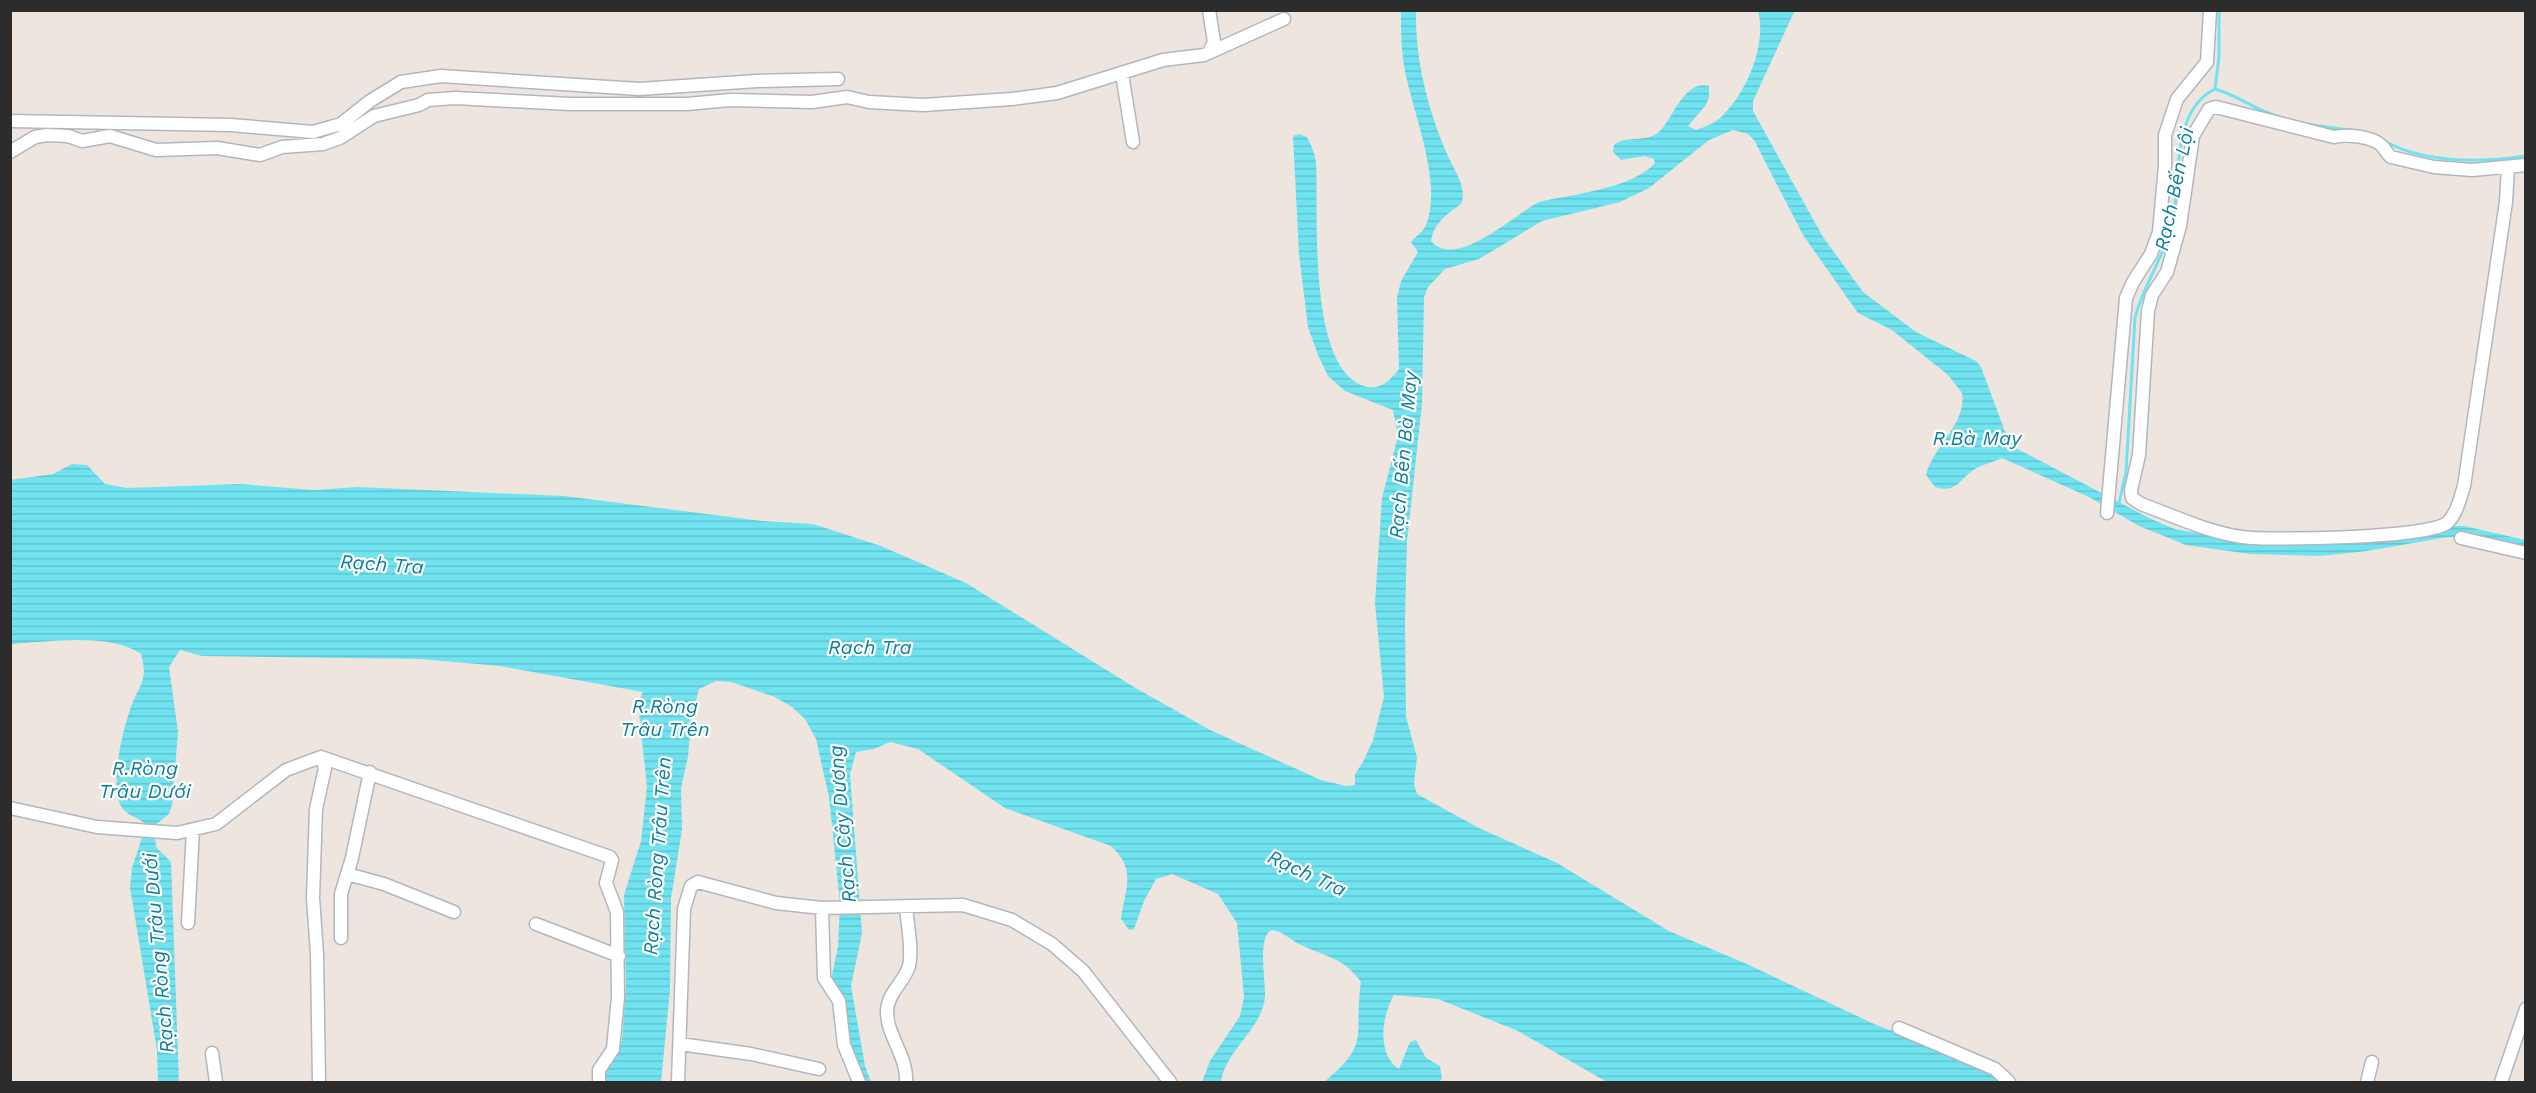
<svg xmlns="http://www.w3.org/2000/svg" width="2536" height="1093" font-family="'Work Sans',sans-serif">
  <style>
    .water { fill: url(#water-rules) }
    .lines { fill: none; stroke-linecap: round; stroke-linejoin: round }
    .stream { stroke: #70e3f0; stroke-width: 3 }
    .minor-casing { stroke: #b2b6c0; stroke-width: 15 }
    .minor { stroke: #fff; stroke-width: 12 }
    .labels { text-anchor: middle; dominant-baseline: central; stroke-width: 4.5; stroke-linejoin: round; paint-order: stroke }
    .water-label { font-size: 20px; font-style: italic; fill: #0c7f99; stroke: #fff }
  </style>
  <defs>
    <pattern id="water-rules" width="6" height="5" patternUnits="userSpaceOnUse" patternTransform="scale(1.5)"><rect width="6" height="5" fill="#70e3f0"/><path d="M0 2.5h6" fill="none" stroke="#61c3ce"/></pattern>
  </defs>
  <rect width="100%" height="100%" fill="#eee5de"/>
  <path class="water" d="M1795 10 1753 101V111L1823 237 1863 292 1916 332 1976 361 1981 367 2007 437 2014 447 2151 519 2175 529 2223 538 2448 526H2464L2525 540 2526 550 2467 537H2448L2367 551 2320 556 2250 554 2186 545 2139 526 2089 497 2002 458C1994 462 1983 464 1975 469 1959 479 1957 494 1935 487L1926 475C1933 446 1967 424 1962 393L1948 375 1892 330 1858 313 1803 235 1754 140 1748 134 1733 130 1709 140 1649 188 1620 202 1542 221 1479 259 1445 269 1428 287 1424 297 1422 404 1407 541 1405 620 1406 717 1417 757 1414 784 1417 794 1479 828 1557 863 1669 931 1749 965 1874 1024 1991 1069 2009 1082H1607L1518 1031 1438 999 1394 995C1382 1015 1376 1054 1399 1069L1410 1042 1416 1040 1426 1058 1440 1066 1442 1079 1439 1082H1324C1372 1043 1353 1036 1361 982 1343 957 1326 957 1301 945 1290 940 1283 931 1271 930 1257 938 1266 981 1265 997 1261 1031 1226 1049 1221 1082H1202L1210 1061 1240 1016 1244 997 1237 923 1218 894 1172 874 1156 879 1144 901 1134 929 1129 930 1121 919C1125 888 1137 870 1111 846L1005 808 918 749 890 742 874 749 856 752 850 774 862 933 851 986 865 1066 871 1082H862L848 1046V1024L831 980 838 947 840 903 829 797 816 739 805 719 792 707 775 697 731 682 716 681 699 689 691 720 688 757 681 788 682 830 671 898 670 990 661 1082H603L605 1071 622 1041 626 986 624 895 641 841 647 787 638 703 643 692 500 666 420 659 202 656 180 650 169 667 178 732 172 805 169 814 154 826 156 847 171 862 179 1082H158L157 1050 130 887 132 868 146 825C140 817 127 817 121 806 110 785 122 732 130 710 138 685 149 683 141 654 111 632 46 642 11 644L10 480 53 474 72 464 87 465 105 484 127 488 240 484 314 490 358 487 564 496 762 521 813 524 881 546 966 583 1134 687 1210 730 1321 780 1346 786 1355 785V774L1363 762 1373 740 1384 697 1375 603 1382 498 1398 436 1393 410 1345 391 1328 376 1318 355 1308 327 1299 254 1293 136 1299 134 1307 137C1311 145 1315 154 1316 163 1319 213 1307 361 1361 385 1378 392 1389 382 1399 369L1397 298 1401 281 1418 252 1411 242C1416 236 1423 232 1426 225 1443 183 1413 113 1405 71 1401 51 1401 30 1401 11H1416C1415 60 1428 111 1448 156 1454 170 1468 189 1461 204 1447 214 1434 223 1431 241 1456 271 1516 213 1539 202 1572 194 1632 189 1655 163L1654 159 1644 156 1621 160 1613 152 1614 145C1626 135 1646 143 1659 132 1673 119 1684 79 1709 86V97L1706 105 1688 126 1696 130C1704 127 1714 124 1721 117 1747 93 1767 44 1758 11Z"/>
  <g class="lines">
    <path class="stream" d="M2215 89 2219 57V10
      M2384 141C2427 164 2479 163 2526 156
      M2119 503 2126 472 2135 318C2143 285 2164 258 2172 224 2181 182 2170 111 2215 89 2234 94 2248 105 2266 112 2292 123 2323 127 2350 130"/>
    <defs>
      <path id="minor" d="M1209 10 1214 42 1210 50
        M1122 74 1133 142
        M10 121 231 125 313 132 341 124 370 101 401 82 441 76 639 89 757 81 838 79
        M10 152 35 137 47 135 68 136 82 141 110 136 156 150 217 148 260 155 282 147 323 144 340 138 374 116 419 105 428 100 455 98 570 104H687L730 100 812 102 847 97 869 102 923 105 1012 99 1057 93 1163 60 1204 55 1284 19
        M2508 167 2506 202 2464 486C2460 498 2457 514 2447 523 2428 538 2270 541 2242 537 2207 532 2174 516 2141 504L2132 498 2131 490 2139 455 2148 311 2152 295 2167 272 2180 226 2193 136 2209 109 2216 107 2334 137C2346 134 2372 136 2382 146 2385 149 2387 154 2391 157L2434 167 2472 170 2526 165
        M2107 513 2126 298 2133 282 2151 254 2159 232 2165 166V135L2177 99 2207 62 2210 10
        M2461 538 2526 553
        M10 808 97 827 177 833 216 824 286 770 321 757 610 857 612 860 606 883 617 912 618 997 613 1049 599 1070V1082
        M347 874 384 884 454 912
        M822 908 824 978 839 1001 844 1045 859 1082
        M188 923 193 830
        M536 924 619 956
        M341 938V894L352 858 370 772
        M1899 1028 1995 1069 2009 1082
        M680 1044 751 1054 819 1069
        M212 1053 216 1082
        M319 1082 317 954 313 898 316 809 325 768 321 757
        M678 1082 684 909 691 886 698 882 776 903 822 908 963 905 1012 920 1052 944 1083 971 1170 1082
        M906 1082C908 1057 887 1036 887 1012 887 993 904 983 909 966 913 949 907 924 906 906
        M2367 1082 2372 1062
        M2501 1082 2526 1009"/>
    </defs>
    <use href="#minor" class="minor-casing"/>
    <use href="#minor" class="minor"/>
  </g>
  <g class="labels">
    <g class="water-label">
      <text transform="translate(2174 189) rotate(-78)">Rạch Bến Lội</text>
      <text x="1977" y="438">R.Bà May</text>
      <text transform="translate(1403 455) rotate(-85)">Rạch Bến Bà May</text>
      <text transform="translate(382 564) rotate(4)">Rạch Tra</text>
      <text x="870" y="647">Rạch Tra</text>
      <text x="665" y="706">R.Ròng<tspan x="665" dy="23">Trâu Trên</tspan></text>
      <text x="145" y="768">R.Ròng<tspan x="145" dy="23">Trâu Dưới</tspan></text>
      <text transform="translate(842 824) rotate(-95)">Rạch Cây Dương</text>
      <text transform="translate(657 856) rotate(-86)">Rạch Ròng Trâu Trên</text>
      <text transform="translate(1307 873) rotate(25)">Rạch Tra</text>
      <text transform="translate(158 953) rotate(-95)">Rạch Ròng Trâu Dưới</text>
    </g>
  </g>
  <rect width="2536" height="1093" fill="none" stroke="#2c2c2c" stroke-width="24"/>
</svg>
